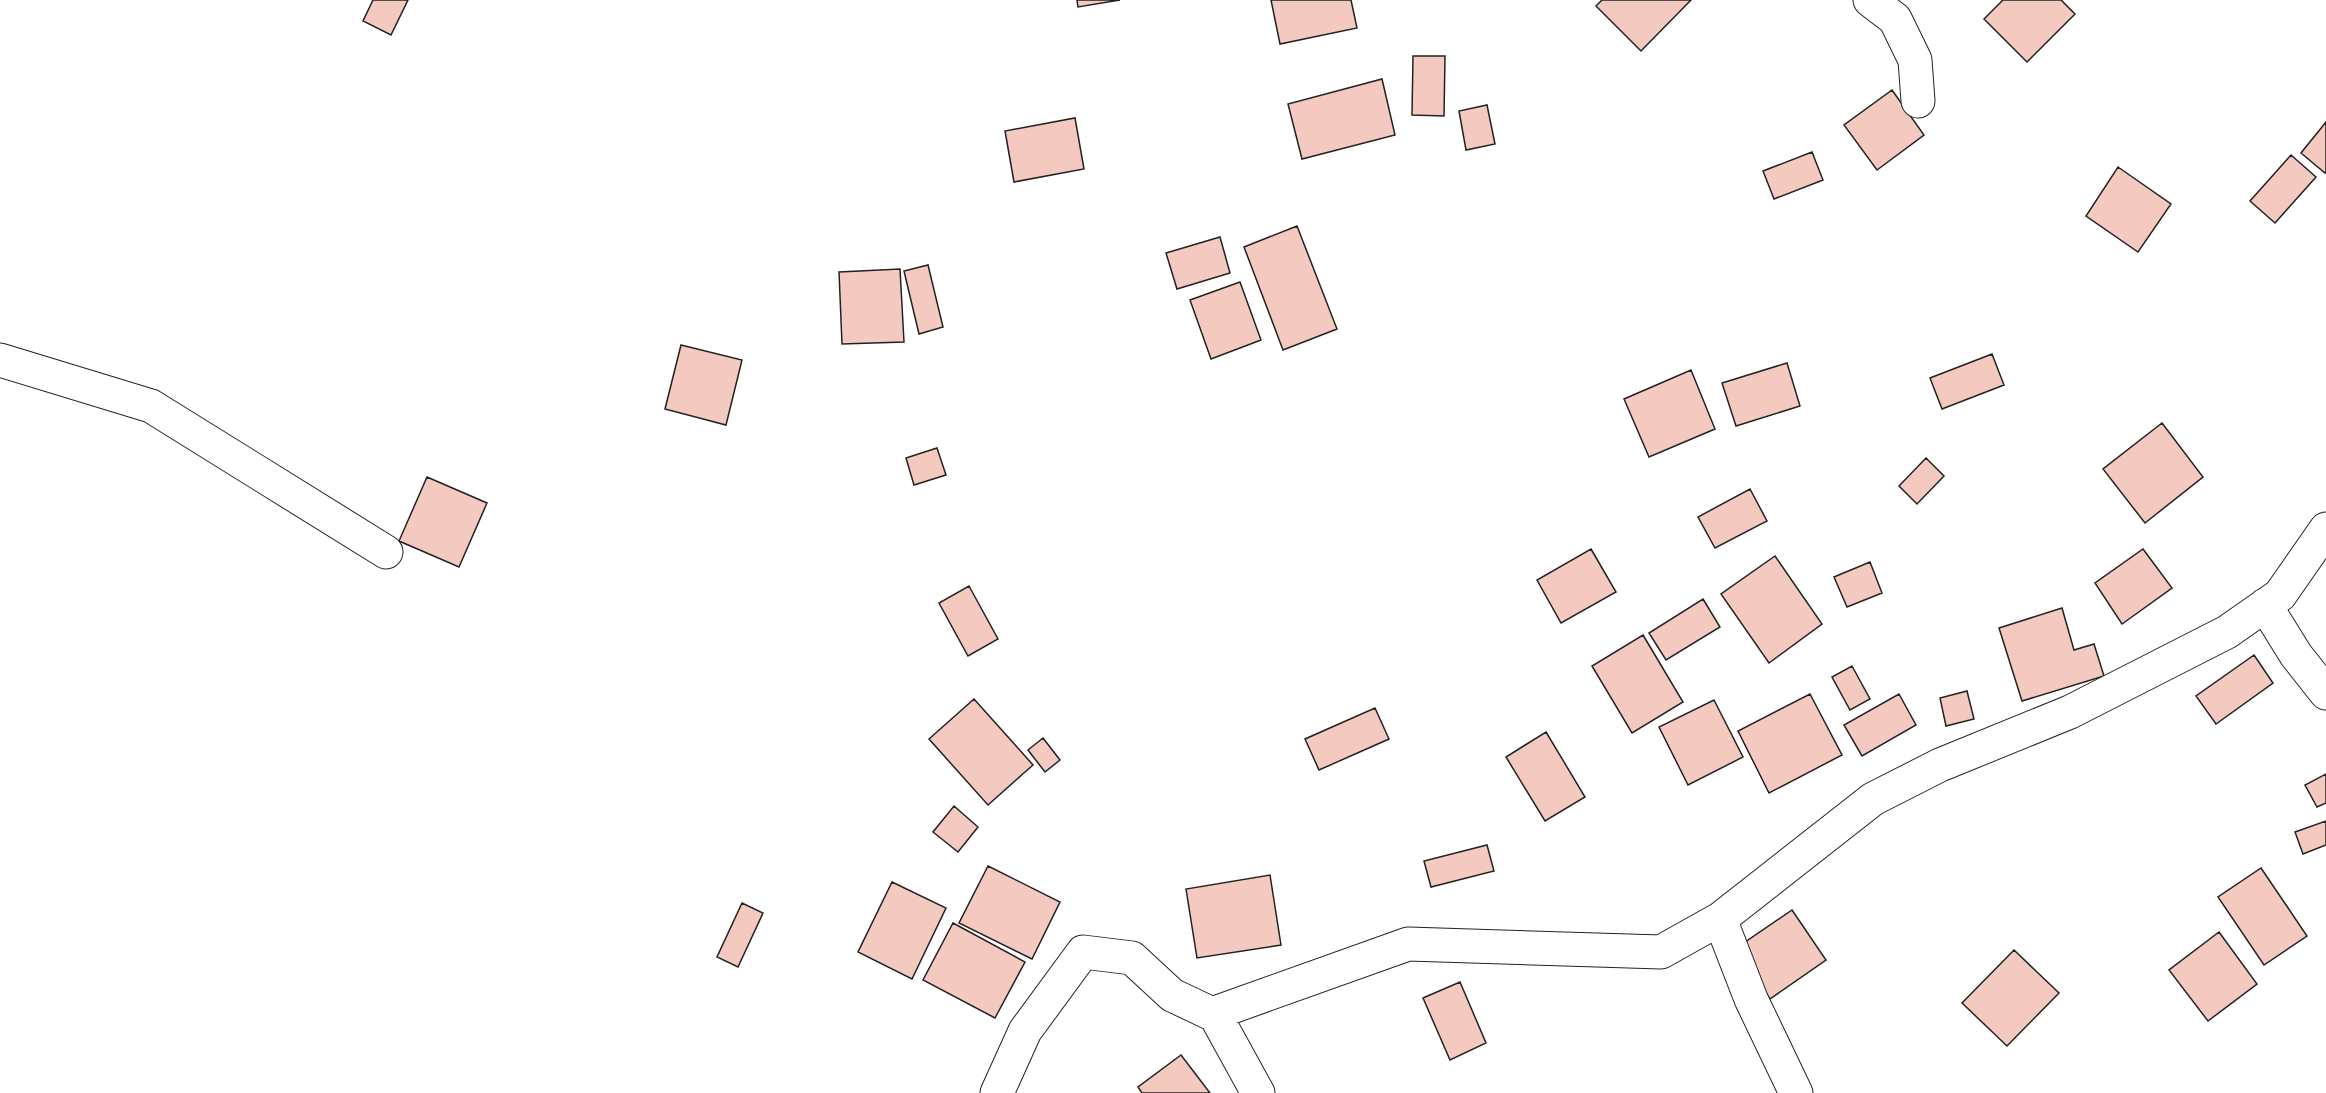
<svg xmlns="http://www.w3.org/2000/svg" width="2326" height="1093" font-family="Cabin,sans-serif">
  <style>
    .building { fill: #f3c9c0; stroke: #222; stroke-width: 1.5 }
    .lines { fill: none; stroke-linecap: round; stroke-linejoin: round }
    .street-casing { stroke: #222; stroke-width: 35 }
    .street { stroke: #fff; stroke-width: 33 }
  </style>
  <rect width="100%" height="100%" fill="#fff"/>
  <path class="building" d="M373 0H408L391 35 363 21Z
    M1077 0H1120L1078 7Z
    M1271 0H1351L1357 28 1280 44Z
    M1602 0H1691L1641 51 1596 6Z
    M2003 0H2061L2075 14 2027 62 1984 19Z
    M1413 56H1445L1444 116 1412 115Z
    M1382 79 1395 135 1302 159 1288 104Z
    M1892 90 1924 135 1877 170 1844 125Z
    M1487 105 1495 144 1466 150 1459 111Z
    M1075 118 1084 169 1014 182 1005 131Z
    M2326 122V171L2325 173 2301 153Z
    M1812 152 1823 180 1774 199 1763 171Z
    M2291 155 2316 177 2275 223 2250 201Z
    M2118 167 2171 204 2138 252 2086 216Z
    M1297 226 1337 329 1283 350 1244 247Z
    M1220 237 1230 273 1177 289 1166 253Z
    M928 265 943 327 919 334 904 271Z
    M900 269 904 342 842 344 839 272Z
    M1240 282 1261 340 1211 359 1190 300Z
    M681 345 742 360 726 425 665 409Z
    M1992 354 2004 385 1942 409 1930 378Z
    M1787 363 1800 406 1736 426 1722 383Z
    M1691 370 1715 429 1649 457 1624 399Z
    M2162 423 2203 477 2145 523 2103 469Z
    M937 448 946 475 914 485 906 458Z
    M1926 458 1944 476 1917 504 1899 486Z
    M427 477 487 503 459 567 399 541Z
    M1750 489 1767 521 1715 548 1698 517Z
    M1591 549 1616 592 1561 623 1537 580Z
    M2143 549 2172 588 2122 624 2095 583Z
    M1775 556 1822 624 1769 663 1721 594Z
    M1870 562 1882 593 1847 607 1834 577Z
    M969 586 998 639 968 656 939 603Z
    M1703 599 1720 627 1666 660 1649 633Z
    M2062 608 2074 650 2094 644 2104 676 2022 701 1999 628Z
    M1643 635 1683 702 1632 733 1592 666Z
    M2254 655 2273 683 2216 724 2196 696Z
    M1852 666 1870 699 1850 710 1832 677Z
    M1967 691 1974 719 1946 726 1940 698Z
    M1810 694 1842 755 1769 793 1738 731Z
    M1899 694 1916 725 1862 756 1844 725Z
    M974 699 1033 765 988 805 929 739Z
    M1714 700 1743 757 1688 785 1659 727Z
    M1375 708 1389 739 1319 770 1305 739Z
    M1546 732 1585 797 1545 821 1506 757Z
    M1043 738 1060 760 1045 772 1028 750Z
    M2326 774V803L2317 807 2305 785Z
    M954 806 978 827 958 852 933 832Z
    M2326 821V845L2303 854 2295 832Z
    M1487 845 1494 871 1431 887 1424 861Z
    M988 866 1060 902 1032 959 959 923Z
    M2261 868 2307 936 2264 965 2218 897Z
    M1270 875 1281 945 1197 958 1186 889Z
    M892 882 946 908 912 979 858 952Z
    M742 903 763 913 738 967 717 957Z
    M1792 910 1826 960 1770 999 1735 949Z
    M953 923 1025 962 995 1018 923 980Z
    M2219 932 2257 984 2208 1021 2169 970Z
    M2014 950 2059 993 2007 1046 1962 1003Z
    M1460 982 1486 1043 1450 1060 1423 998Z
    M1181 1055 1210 1093H1142L1138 1087Z"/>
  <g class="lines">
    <defs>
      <path id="street" d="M1870 0 1895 19 1915 60 1918 101
        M0 360 151 406 386 552
        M2265 605 2296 655 2326 693
        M1720 919 1751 999 1796 1093
        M1214 1013 1258 1093
        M997 1093 1025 1031 1083 952 1132 958 1172 995 1212 1014 1408 944 1661 952 1720 919 1873 799 1940 765 2070 712 2227 632 2280 595 2326 529"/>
    </defs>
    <use href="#street" class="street-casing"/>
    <use href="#street" class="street"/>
  </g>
</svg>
